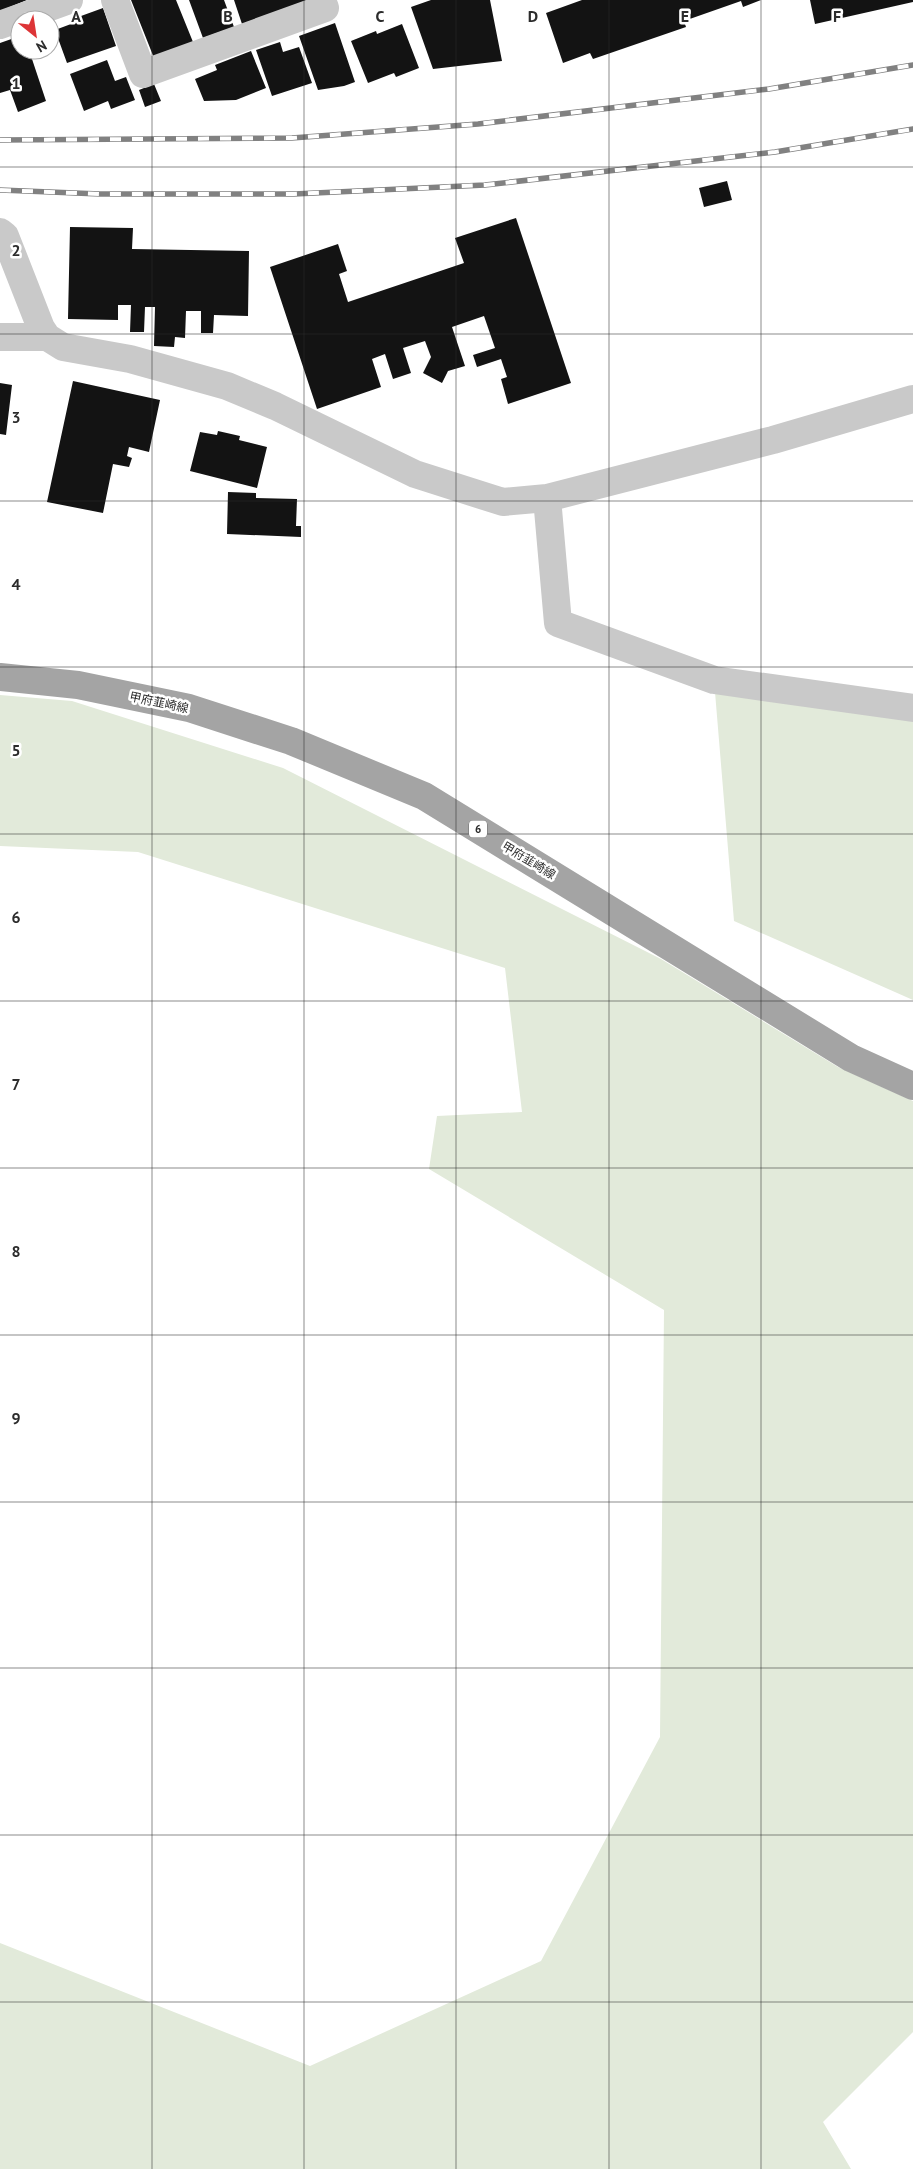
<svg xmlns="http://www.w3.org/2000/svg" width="913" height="2169" font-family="'PT Sans','Noto Sans JP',sans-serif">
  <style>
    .green { fill: #e2eada }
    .building { fill: #131313 }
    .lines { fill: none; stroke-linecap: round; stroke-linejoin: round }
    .minor { stroke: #c9c9c9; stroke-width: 28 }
    .major { stroke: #a4a4a4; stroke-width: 28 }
    .rail-casing { stroke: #818181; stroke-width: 5.5 }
    .rail { stroke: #fff; stroke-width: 4; stroke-dasharray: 11; stroke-linecap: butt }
    .grid { fill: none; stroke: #2c2c2c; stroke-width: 1; stroke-opacity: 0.55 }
    .labels { text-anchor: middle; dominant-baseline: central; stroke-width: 5; stroke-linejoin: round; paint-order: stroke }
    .shield { fill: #fff; stroke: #6b6b6b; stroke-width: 1 }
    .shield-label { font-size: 11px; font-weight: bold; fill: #2c2c2c }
    .street-label { font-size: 12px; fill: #2c2c2c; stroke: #fff }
    .grid-label { font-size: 16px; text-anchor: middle; font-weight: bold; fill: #2c2c2c; stroke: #fff; stroke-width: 5; stroke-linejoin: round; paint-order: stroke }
  </style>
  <rect width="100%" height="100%" fill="#fff"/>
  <path class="green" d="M714 680 910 708 913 722V1000L734 921Z
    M0 695 72 701 283 768 661 959 838 1067 913 1101V2032L823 2122 851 2169H0V1943L310 2066 541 1961 660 1737 664 1310 429 1169 437 1116 522 1112 505 968 138 852 0 846Z"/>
  <path class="building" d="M0 0H27L0 11Z
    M131 0H176L193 42 154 58Z
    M189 0H224L234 27 203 38Z
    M234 0H308L242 24Z
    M431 0H490L502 61 433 69 411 7Z
    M582 0H761L743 7 741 1 684 21 686 27 593 59 590 53 563 63 546 13Z
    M810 0H913V2L815 24Z
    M103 8 116 46 67 63 55 30 71 24 70 20Z
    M335 23 355 82 344 86 318 90 299 36Z
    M402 24 419 68 396 77 394 73 368 83 351 41 376 31 377 34Z
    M20 36V50H29L46 101 18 112 10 90 0 93V43Z
    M280 42 283 52 299 47 312 83 272 96 256 50Z
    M251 51 266 88 236 100 204 101 195 79 217 70 215 65Z
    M107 60 115 81 126 77 135 100 111 109 108 101 84 111 70 74Z
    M154 84 161 101 145 107 139 90Z
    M727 181 732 200 704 207 699 188Z
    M516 218 571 383 508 404 501 379 507 377 501 359 477 367 473 355 495 348 484 316 452 327 465 366 448 371 442 383 423 373 431 357 425 341 403 348 411 373 393 379 385 354 372 359 381 387 317 409 270 267 338 244 347 271 339 274 348 302 464 263 455 238Z
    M70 227 133 228 132 249 249 251 248 316 214 315 213 333H201V311H186L185 338 175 337 174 347 154 346 155 307H145L144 332H130L131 305H118V320L68 319Z
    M73 381 160 400 149 452 129 447 127 456 132 458 129 467 113 464 103 513 47 502Z
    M0 383 12 385 6 435 0 434Z
    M218 431 240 436 239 440 267 447 257 488 190 471 200 432 217 435Z
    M228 492 256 493V498L297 499 296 526H301V537L227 534Z"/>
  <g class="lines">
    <path class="minor" d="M115 0 143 74 325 8 322 0
      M0 25 69 0
      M0 232 5 236 41 328 47 337 63 347 130 359 227 386 275 406 415 474 503 502 547 498 773 440 913 399
      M0 337H47
      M547 498 558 623 714 680 913 708"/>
    <path class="major" d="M0 677 78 685 189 708 291 741 424 796 851 1058 913 1086"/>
    <defs>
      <path id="rail" d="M0 140 292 138 478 124 769 89 913 65
        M0 190 100 194H294L485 185 775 152 913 129"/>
    </defs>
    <use href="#rail" class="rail-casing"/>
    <use href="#rail" class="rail"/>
  </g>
  <path class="grid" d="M152 0V2169M304 0V2169M456 0V2169M609 0V2169M761 0V2169M0 167H913M0 334H913M0 501H913M0 667H913M0 834H913M0 1001H913M0 1168H913M0 1335H913M0 1502H913M0 1668H913M0 1835H913M0 2002H913"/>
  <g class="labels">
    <rect class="shield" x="469" y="820.5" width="18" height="17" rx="4"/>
    <g class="shield-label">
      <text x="478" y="829">6</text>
    </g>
    <g class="street-label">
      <text transform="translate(159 702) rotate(12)">甲府韮崎線</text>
      <text transform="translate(529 860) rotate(31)">甲府韮崎線</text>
    </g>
  </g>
  <g class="grid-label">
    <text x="76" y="22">A</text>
    <text x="228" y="22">B</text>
    <text x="380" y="22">C</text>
    <text x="533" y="22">D</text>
    <text x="685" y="22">E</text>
    <text x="837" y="22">F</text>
    <text x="16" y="89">1</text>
    <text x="16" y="256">2</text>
    <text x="16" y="423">3</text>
    <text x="16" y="590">4</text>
    <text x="16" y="756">5</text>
    <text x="16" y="923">6</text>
    <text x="16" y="1090">7</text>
    <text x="16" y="1257">8</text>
    <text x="16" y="1424">9</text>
  </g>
  <g transform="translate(35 35) rotate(150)"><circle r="24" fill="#ffffff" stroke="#ababab"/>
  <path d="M0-4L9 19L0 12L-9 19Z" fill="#dd3537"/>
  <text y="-8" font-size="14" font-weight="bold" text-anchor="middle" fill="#2c2c2c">N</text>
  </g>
</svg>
